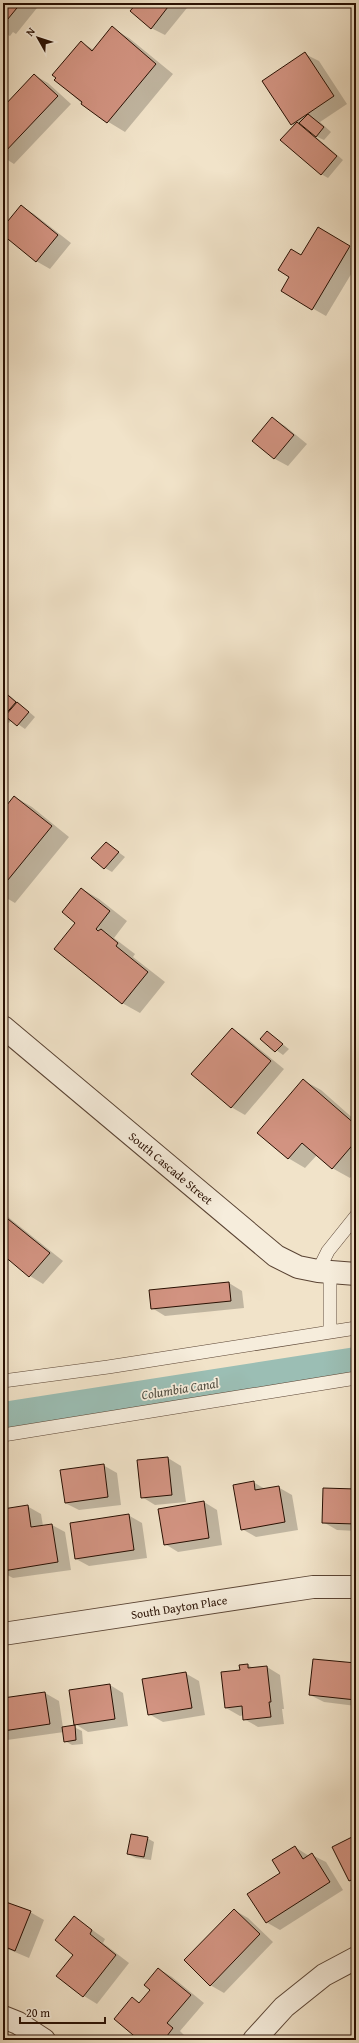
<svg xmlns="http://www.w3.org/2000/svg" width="359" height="2043" font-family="'Gentium Book Plus',serif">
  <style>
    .shadow { fill: #0003 }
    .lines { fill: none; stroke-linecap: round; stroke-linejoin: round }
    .canal { stroke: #9bbeb4; stroke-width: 30 }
    .building { fill: #d29381; stroke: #280f02 }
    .lane-casing { stroke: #5a4434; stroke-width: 14 }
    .street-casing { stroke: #5a4434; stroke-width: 24 }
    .lane { stroke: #f6eddc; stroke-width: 13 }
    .street { stroke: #f6eddc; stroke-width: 22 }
    .labels { text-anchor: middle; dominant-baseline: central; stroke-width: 3.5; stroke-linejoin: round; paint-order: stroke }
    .street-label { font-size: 12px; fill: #280f02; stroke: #f6eddc }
    .water-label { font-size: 13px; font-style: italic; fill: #504c40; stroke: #f6eddc }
  </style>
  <rect width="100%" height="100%" fill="#f1e3c9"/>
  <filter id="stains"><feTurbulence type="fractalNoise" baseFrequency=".005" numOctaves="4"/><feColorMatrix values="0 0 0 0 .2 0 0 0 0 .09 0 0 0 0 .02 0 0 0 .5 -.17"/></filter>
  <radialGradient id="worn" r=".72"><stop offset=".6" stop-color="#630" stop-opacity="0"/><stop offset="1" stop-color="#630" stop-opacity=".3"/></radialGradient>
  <path class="shadow" d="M3 3H41L16 34 13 32 10 36 3 33Z
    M138 3H191L165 35 151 28Z
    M112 28 129 38 173 74 125 132 92 112 55 80 81 42 94 50Z
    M305 54 319 61 347 104 320 122 331 132 324 140 315 136 343 160 328 178 321 174 295 126 292 124Z
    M34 75 48 83 71 104 14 164 3 157V108Z
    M21 206 34 214 71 243 50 269 36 261 3 234V228Z
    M318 228 356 251V266L326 316 282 291Z
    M272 418 285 426 307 444 288 466 275 459 253 440Z
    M3 690 35 717 25 729 12 720 9 723 3 719Z
    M15 797 32 807 69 837 15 903 3 896V811Z
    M106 843 125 857 112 872 105 868Z
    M82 889 99 899 127 921 114 938 135 954 133 957 165 982 140 1013 122 1003 76 923Z
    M232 1029 245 1037 284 1069 245 1115 231 1107Z
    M267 1032 289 1049 283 1055 261 1039Z
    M303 1080 321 1090 356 1121V1171L350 1178 332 1168 317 1155 305 1168 288 1158Z
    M3 1213 63 1261 43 1284 30 1276 3 1254Z
    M229 1283 242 1291 244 1308 165 1316 152 1308Z
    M168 1458 181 1466 186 1502 155 1505 142 1497Z
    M103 1465 117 1473 121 1505 79 1510 65 1503Z
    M253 1482 265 1489 278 1487 292 1495 298 1530 256 1537 242 1529Z
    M356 1490V1531L337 1530 323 1522Z
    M204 1502 217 1510 222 1545 178 1552 165 1544Z
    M27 1506 41 1514 43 1526 52 1525 65 1532 71 1570 13 1578 3 1573V1510Z
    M128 1515 142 1523 147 1558 89 1566 76 1559Z
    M356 1664V1706L324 1702 310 1695Z
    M248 1665 253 1668 267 1667 280 1675 284 1709H282L284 1724 258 1727 244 1719V1715L240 1716 226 1708 241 1671Z
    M185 1673 199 1681 205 1715 163 1722 149 1714Z
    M110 1685 123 1693 128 1726 88 1732 75 1724Z
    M45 1693 59 1701 63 1728 74 1727 82 1731 83 1744 72 1745 65 1741 64 1732 7 1740 3 1738V1699Z
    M3 1781 7 1806 3 1807Z
    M356 1837V1884L350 1880Z
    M147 1838 154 1842 151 1860 136 1858 128 1854Z
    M295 1847 309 1856 312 1855 326 1862 343 1890 280 1930 266 1922 281 1874Z
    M3 1902 30 1912 44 1920 29 1958 3 1947Z
    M234 1910 248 1918 273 1942 224 1993 210 1985Z
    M74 1917 105 1939 103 1943 129 1963 97 2004 84 1996Z
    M159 1969 172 1977 204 2003 180 2031 186 2037 184 2040H141L132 1998 140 2003 151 1990Z"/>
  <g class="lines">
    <path class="canal" d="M3 1417 356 1362"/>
  </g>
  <path class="building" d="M3 3H21L3 25Z
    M137 3H171L151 29 130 11Z
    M112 26 156 64 107 123 81 104 82 102 54 80 56 78 52 75 81 41 92 51Z
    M305 52 334 96 291 125 262 81Z
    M34 74 58 96 3 154V107Z
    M308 114 324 127 316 137 299 123Z
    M297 122 337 156 321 175 280 140Z
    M21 205 58 235 36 262 3 235V227Z
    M318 227 350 246 312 310 281 291 289 277 278 270 291 249 301 255Z
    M272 417 294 435 274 459 252 441Z
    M3 691 16 702 3 717Z
    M17 702 29 712 17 726 5 716Z
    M14 796 52 826 3 886V810Z
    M106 842 119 852 104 869 91 858Z
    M81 888 110 911 96 929 98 931 101 929 118 943 116 946 148 972 122 1004 54 949 75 923 62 912Z
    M232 1028 271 1061 231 1108 191 1074Z
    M267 1031 283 1044 275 1052 260 1039Z
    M303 1079 356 1125V1141L332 1169 302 1143 288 1159 257 1133Z
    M3 1215 50 1253 29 1277 3 1255Z
    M229 1282 231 1301 151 1309 149 1290Z
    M168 1457 172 1495 141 1498 137 1460Z
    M104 1464 108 1497 65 1503 60 1470Z
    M254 1481 255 1490 279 1486 285 1522 241 1530 233 1485Z
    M323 1488 356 1489V1524L322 1523Z
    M204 1501 209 1538 164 1545 158 1509Z
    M28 1505 31 1527 52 1524 58 1562 3 1571V1509Z
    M129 1514 134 1550 75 1559 70 1523Z
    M313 1659 356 1663V1700L309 1695Z
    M248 1664V1668L267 1666 271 1702H269L271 1717 243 1720 242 1706 225 1708 221 1672 240 1670 239 1665Z
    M186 1672 192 1708 148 1715 142 1679Z
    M110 1684 115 1719 74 1725 69 1690Z
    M45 1692 50 1724 3 1731V1698Z
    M75 1725 76 1740 64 1742 62 1727Z
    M131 1834 148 1837 144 1857 127 1854Z
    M356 1835V1878L349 1881 332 1847Z
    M295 1846 303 1859 312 1853 330 1882 266 1923 247 1894 280 1873 272 1860Z
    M3 1901 31 1911 15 1951 3 1946Z
    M234 1909 260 1934 210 1986 184 1960Z
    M74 1916 92 1930 90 1934 116 1955 83 1997 56 1976 73 1955 55 1940Z
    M158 1968 191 1995 167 2023 173 2028 164 2040H139L114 2019 132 1997 139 2003 150 1990 144 1985Z"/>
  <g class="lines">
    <defs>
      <path id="lane" d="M318 1271 328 1251 356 1216
        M330 1332V1272
        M3 1381 108 1367 356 1328
        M3 1435 356 1378"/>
      <path id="street" d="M3 1027 276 1256 298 1267 318 1271 356 1274
        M3 1634 313 1587H356
        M3 2017 18 2023 44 2040
        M254 2040 284 2007 324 1975 356 1958"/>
    </defs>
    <use href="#lane" class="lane-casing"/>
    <use href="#street" class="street-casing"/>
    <use href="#lane" class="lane"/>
    <use href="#street" class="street"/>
  </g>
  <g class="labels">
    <g class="street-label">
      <text transform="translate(171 1168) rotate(40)">South Cascade Street</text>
      <text transform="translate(179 1607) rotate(-9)">South Dayton Place</text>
    </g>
    <g class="water-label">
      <text transform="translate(180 1389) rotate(-9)">Columbia Canal</text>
    </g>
  </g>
  <rect width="359" height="2043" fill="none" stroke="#f1e3c9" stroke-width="16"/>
  <rect x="4" y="4" width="351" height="2035" fill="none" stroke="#280f02" stroke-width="2"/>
  <rect x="8" y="8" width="343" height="2027" fill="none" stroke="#280f02"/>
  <g transform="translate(38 38) rotate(309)" stroke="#f6eddc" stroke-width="3" paint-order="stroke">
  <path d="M0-3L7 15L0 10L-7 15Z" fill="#280f02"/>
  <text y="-6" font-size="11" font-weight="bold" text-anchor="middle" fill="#280f02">N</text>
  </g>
  <path d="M20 2017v6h85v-6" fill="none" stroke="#280f02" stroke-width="2"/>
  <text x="26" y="2017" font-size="12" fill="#280f02" stroke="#f6eddc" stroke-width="3" paint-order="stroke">20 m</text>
  <rect width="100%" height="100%" filter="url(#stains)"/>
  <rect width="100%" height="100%" fill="url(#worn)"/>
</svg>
